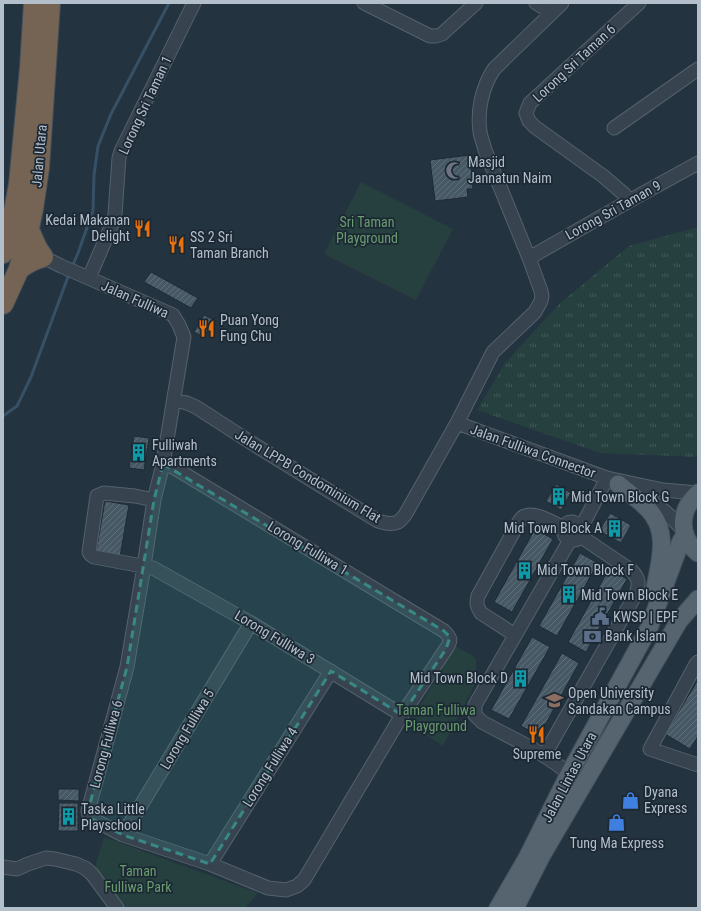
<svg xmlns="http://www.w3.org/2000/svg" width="701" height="911" font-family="'Roboto Condensed',sans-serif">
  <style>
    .grass { fill: url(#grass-tufts) }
    .park { fill: #25403f }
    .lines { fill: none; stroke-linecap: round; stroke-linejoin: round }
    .stream { stroke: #365166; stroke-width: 3 }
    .building { fill: url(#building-hatch); stroke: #1e2b36 }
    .minor-casing { stroke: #55626d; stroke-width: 15 }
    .major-casing { stroke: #43505b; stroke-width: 19 }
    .highway-casing { stroke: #424f5a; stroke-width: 22 }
    .minor { stroke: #37444f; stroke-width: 13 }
    .major { stroke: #55646f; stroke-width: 17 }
    .highway { stroke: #756454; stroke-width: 20 }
    .marked { fill: #388885; fill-opacity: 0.2; stroke: #388885; stroke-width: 3; stroke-dasharray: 8 5; stroke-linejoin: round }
    .labels { text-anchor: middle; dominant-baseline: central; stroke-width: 3.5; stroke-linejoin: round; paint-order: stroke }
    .street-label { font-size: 14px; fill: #b3bfca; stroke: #1c2934 }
    .poi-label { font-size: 14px; fill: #b3bfca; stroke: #1c2934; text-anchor: start }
    .park-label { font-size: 14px; fill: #699c6e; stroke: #1c2934 }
  </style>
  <defs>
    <pattern id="grass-tufts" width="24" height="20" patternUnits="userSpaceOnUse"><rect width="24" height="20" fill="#25403f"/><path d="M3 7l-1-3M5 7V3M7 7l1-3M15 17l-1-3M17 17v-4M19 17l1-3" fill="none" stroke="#425a59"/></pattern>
    <pattern id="building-hatch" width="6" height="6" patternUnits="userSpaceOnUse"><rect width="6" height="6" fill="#475965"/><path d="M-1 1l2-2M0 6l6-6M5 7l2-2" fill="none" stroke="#5f6f7a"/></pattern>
  </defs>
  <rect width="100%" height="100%" fill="#23333f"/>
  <path class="grass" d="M698 227V454L696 457 600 453 477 410 505 363 560 303 629 246Z"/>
  <path class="park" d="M361 182 453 229 416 300 324 254Z
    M456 646 476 658V682L443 746 409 724Z
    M104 837 258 893 245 908H125L94 870Z"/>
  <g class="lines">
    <path class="stream" d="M72 267 78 253 93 211 94 175 98 146 111 114 169 3
      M3 416 17 406 31 377 69 274"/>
  </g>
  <path class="building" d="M470 155 473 189H467L468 197 435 201 430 160Z
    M151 272 198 298 191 308 144 282Z
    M204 315 214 320 204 337 194 332Z
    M134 436 149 438 144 470 129 468Z
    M556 484 571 493 561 510 546 501Z
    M105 501 129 505 120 557 96 552Z
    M610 513 631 525 621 543 599 531Z
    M535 529 553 539 512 612 494 602Z
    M580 553 598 563 557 636 539 626Z
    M609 569 627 579 586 652 568 642Z
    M532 637 550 647 509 719 491 710Z
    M562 653 579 663 539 736 521 726Z
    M698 680V736L690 749 665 734Z
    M58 789H79V801L58 800Z
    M59 803H78V831H58Z"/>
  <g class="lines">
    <defs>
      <path id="minor" d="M364 3 430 36H436L442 34 476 3
        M536 3 552 13
        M614 128 698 69
        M629 201 624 194 603 176 535 127 529 121 526 113 530 103 639 3
        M37 255 43 257 61 266 173 315 179 325 184 337 163 464 154 500 144 566 127 667 88 811 90 818 123 835 210 864 268 888 286 890 297 886 304 880 402 715 446 649C452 640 451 638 444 631L173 467 163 464
        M529 258 629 201 698 163
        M89 278 113 222 115 214 119 158 121 151 194 3
        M174 400 187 403 196 407 247 440 376 520C383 523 391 525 398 522 400 521 403 517 405 515L457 423 493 352 535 312 541 301 542 296 541 291 529 258 485 150C484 145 481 138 480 132 477 111 482 87 494 69L562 3
        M457 423 607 478 663 490 697 493
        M638 494C642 497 648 499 652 502 664 509 674 520 684 531
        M154 500 135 496 104 493 97 496 89 552 91 555 94 557 153 568 251 623 402 715
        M581 528C577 522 569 519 565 526 557 541 585 547 581 528L607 478
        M515 635 481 613C477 607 476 603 478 596L520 520C522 518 523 516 525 516 534 511 555 524 564 528
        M698 662 696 664 650 749 698 765
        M544 756 637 592C639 582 639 579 632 571L580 536
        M569 774C544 752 511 738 482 722L475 715V705L570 540
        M123 835 251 623
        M210 864 331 671
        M3 867 17 869 28 864 46 858 55 859 76 864 85 868 92 874 117 908"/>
      <path id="major" d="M618 484C628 492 638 499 647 508 670 530 660 561 655 588
        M698 493C679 510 678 536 698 553
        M498 908 527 858 569 774 649 628 681 541 685 535
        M515 908 542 855 679 621 698 599"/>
      <path id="highway" d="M3 253 12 222 19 184 30 68 34 3
        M19 269C27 263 34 259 43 257L37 248 29 230
        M3 304 19 269 24 251 33 209 39 168 50 3"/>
    </defs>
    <use href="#minor" class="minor-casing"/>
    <use href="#major" class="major-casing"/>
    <use href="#highway" class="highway-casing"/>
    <use href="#minor" class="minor"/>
    <use href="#major" class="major"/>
    <use href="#highway" class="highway"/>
  </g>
  <path class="marked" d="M163 464 444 631 450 637 446 649 402 715 331 671 210 864 123 835 90 818 88 811 127 667 154 500Z"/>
  <defs>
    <symbol id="mosque-bare" viewBox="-9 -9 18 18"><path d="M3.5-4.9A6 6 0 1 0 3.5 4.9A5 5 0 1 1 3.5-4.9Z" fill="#6b7280" stroke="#1c2934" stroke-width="2.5" paint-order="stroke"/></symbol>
    <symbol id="restaurant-bare" viewBox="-9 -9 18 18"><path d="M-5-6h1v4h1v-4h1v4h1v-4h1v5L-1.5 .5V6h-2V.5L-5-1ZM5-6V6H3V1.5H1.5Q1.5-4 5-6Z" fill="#e8710a" stroke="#1c2934" stroke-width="2.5" paint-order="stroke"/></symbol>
    <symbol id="building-bare" viewBox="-9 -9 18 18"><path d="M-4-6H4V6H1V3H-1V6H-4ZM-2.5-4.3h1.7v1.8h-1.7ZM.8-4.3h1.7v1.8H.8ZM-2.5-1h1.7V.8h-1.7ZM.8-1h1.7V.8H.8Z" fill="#0f9aa8" stroke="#1c2934" stroke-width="2.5" paint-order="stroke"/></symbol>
    <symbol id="civic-bare" viewBox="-9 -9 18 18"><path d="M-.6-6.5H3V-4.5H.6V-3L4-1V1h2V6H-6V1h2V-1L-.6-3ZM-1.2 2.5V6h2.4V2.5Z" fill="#5c6f8a" stroke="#1c2934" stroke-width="2.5" paint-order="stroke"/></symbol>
    <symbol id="bank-bare" viewBox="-9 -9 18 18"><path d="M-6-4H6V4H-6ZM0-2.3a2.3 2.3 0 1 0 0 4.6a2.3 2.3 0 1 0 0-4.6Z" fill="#5c6f8a" stroke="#1c2934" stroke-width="2.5" paint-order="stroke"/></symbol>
    <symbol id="university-bare" viewBox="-9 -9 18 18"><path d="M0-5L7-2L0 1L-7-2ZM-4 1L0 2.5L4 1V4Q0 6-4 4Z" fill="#8d6e63" stroke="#1c2934" stroke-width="2.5" paint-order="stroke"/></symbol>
    <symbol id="shop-bare" viewBox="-9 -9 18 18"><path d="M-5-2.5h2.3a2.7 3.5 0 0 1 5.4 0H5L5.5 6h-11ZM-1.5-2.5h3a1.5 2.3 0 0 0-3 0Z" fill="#3f7fe0" stroke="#1c2934" stroke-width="2.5" paint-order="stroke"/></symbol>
  </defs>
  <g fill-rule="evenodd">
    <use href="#mosque-bare" x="442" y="158" width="25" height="25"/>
    <use href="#restaurant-bare" x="130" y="216" width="25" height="25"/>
    <use href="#restaurant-bare" x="164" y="232" width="25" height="25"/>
    <use href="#restaurant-bare" x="194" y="316" width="25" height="25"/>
    <use href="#building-bare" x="126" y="440" width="25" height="25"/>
    <use href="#building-bare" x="546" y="484" width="25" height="25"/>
    <use href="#building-bare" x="602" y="516" width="25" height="25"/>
    <use href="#building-bare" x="512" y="558" width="25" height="25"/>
    <use href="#building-bare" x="556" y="582" width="25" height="25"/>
    <use href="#civic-bare" x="588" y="604" width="25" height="25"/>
    <use href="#bank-bare" x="580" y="624" width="25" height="25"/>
    <use href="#building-bare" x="508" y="666" width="25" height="25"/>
    <use href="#university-bare" x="542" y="688" width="25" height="25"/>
    <use href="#restaurant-bare" x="524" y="722" width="25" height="25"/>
    <use href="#shop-bare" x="618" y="788" width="25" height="25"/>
    <use href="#building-bare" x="56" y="804" width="25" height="25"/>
    <use href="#shop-bare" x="604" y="810" width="25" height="25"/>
  </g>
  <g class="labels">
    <g class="street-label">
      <text transform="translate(574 63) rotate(-43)">Lorong Sri Taman 6</text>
      <text transform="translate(145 105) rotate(-65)">Lorong Sri Taman 1</text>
      <text transform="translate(39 156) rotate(-85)">Jalan Utara</text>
      <text transform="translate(613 210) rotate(-29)">Lorong Sri Taman 9</text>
      <text transform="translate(135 299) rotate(24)">Jalan Fulliwa</text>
      <text transform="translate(533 451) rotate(20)">Jalan Fulliwa Connector</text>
      <text transform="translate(308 476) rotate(31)">Jalan LPPB Condominium Flat</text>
      <text transform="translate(308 548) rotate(31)">Lorong Fulliwa 1</text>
      <text transform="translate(275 637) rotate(31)">Lorong Fulliwa 3</text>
      <text transform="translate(187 729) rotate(-59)">Lorong Fulliwa 5</text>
      <text transform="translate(106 744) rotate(-75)">Lorong Fulliwa 6</text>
      <text transform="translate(270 767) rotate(-58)">Lorong Fulliwa 4</text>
      <text transform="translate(569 777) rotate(-62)">Jalan Lintas Utara</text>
    </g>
    <g class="poi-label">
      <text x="468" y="162">Masjid<tspan x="468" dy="16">Jannatun Naim</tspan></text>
      <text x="130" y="220" text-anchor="end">Kedai Makanan<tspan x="130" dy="16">Delight</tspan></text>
      <text x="190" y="237">SS 2 Sri<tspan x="190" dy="16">Taman Branch</tspan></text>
      <text x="220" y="320">Puan Yong<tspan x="220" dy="16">Fung Chu</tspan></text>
      <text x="152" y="445">Fulliwah<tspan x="152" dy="16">Apartments</tspan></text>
      <text x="571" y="497">Mid Town Block G</text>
      <text x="602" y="528" text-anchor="end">Mid Town Block A</text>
      <text x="537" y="570">Mid Town Block F</text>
      <text x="581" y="595">Mid Town Block E</text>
      <text x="613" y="617">KWSP | EPF</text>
      <text x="605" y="636">Bank Islam</text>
      <text x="508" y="678" text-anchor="end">Mid Town Block D</text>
      <text x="568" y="693">Open University<tspan x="568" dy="16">Sandakan Campus</tspan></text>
      <text x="537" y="754" text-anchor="middle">Supreme</text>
      <text x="644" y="792">Dyana<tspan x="644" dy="16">Express</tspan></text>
      <text x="81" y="809">Taska Little<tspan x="81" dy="16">Playschool</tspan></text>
      <text x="617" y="843" text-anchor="middle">Tung Ma Express</text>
    </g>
    <g class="park-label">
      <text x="367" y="222">Sri Taman<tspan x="367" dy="16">Playground</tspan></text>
      <text x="436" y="710">Taman Fulliwa<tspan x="436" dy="16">Playground</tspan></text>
      <text x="138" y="871">Taman<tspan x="138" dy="16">Fulliwa Park</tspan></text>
    </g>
  </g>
  <rect width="701" height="911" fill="none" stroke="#b3bfca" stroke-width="8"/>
</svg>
